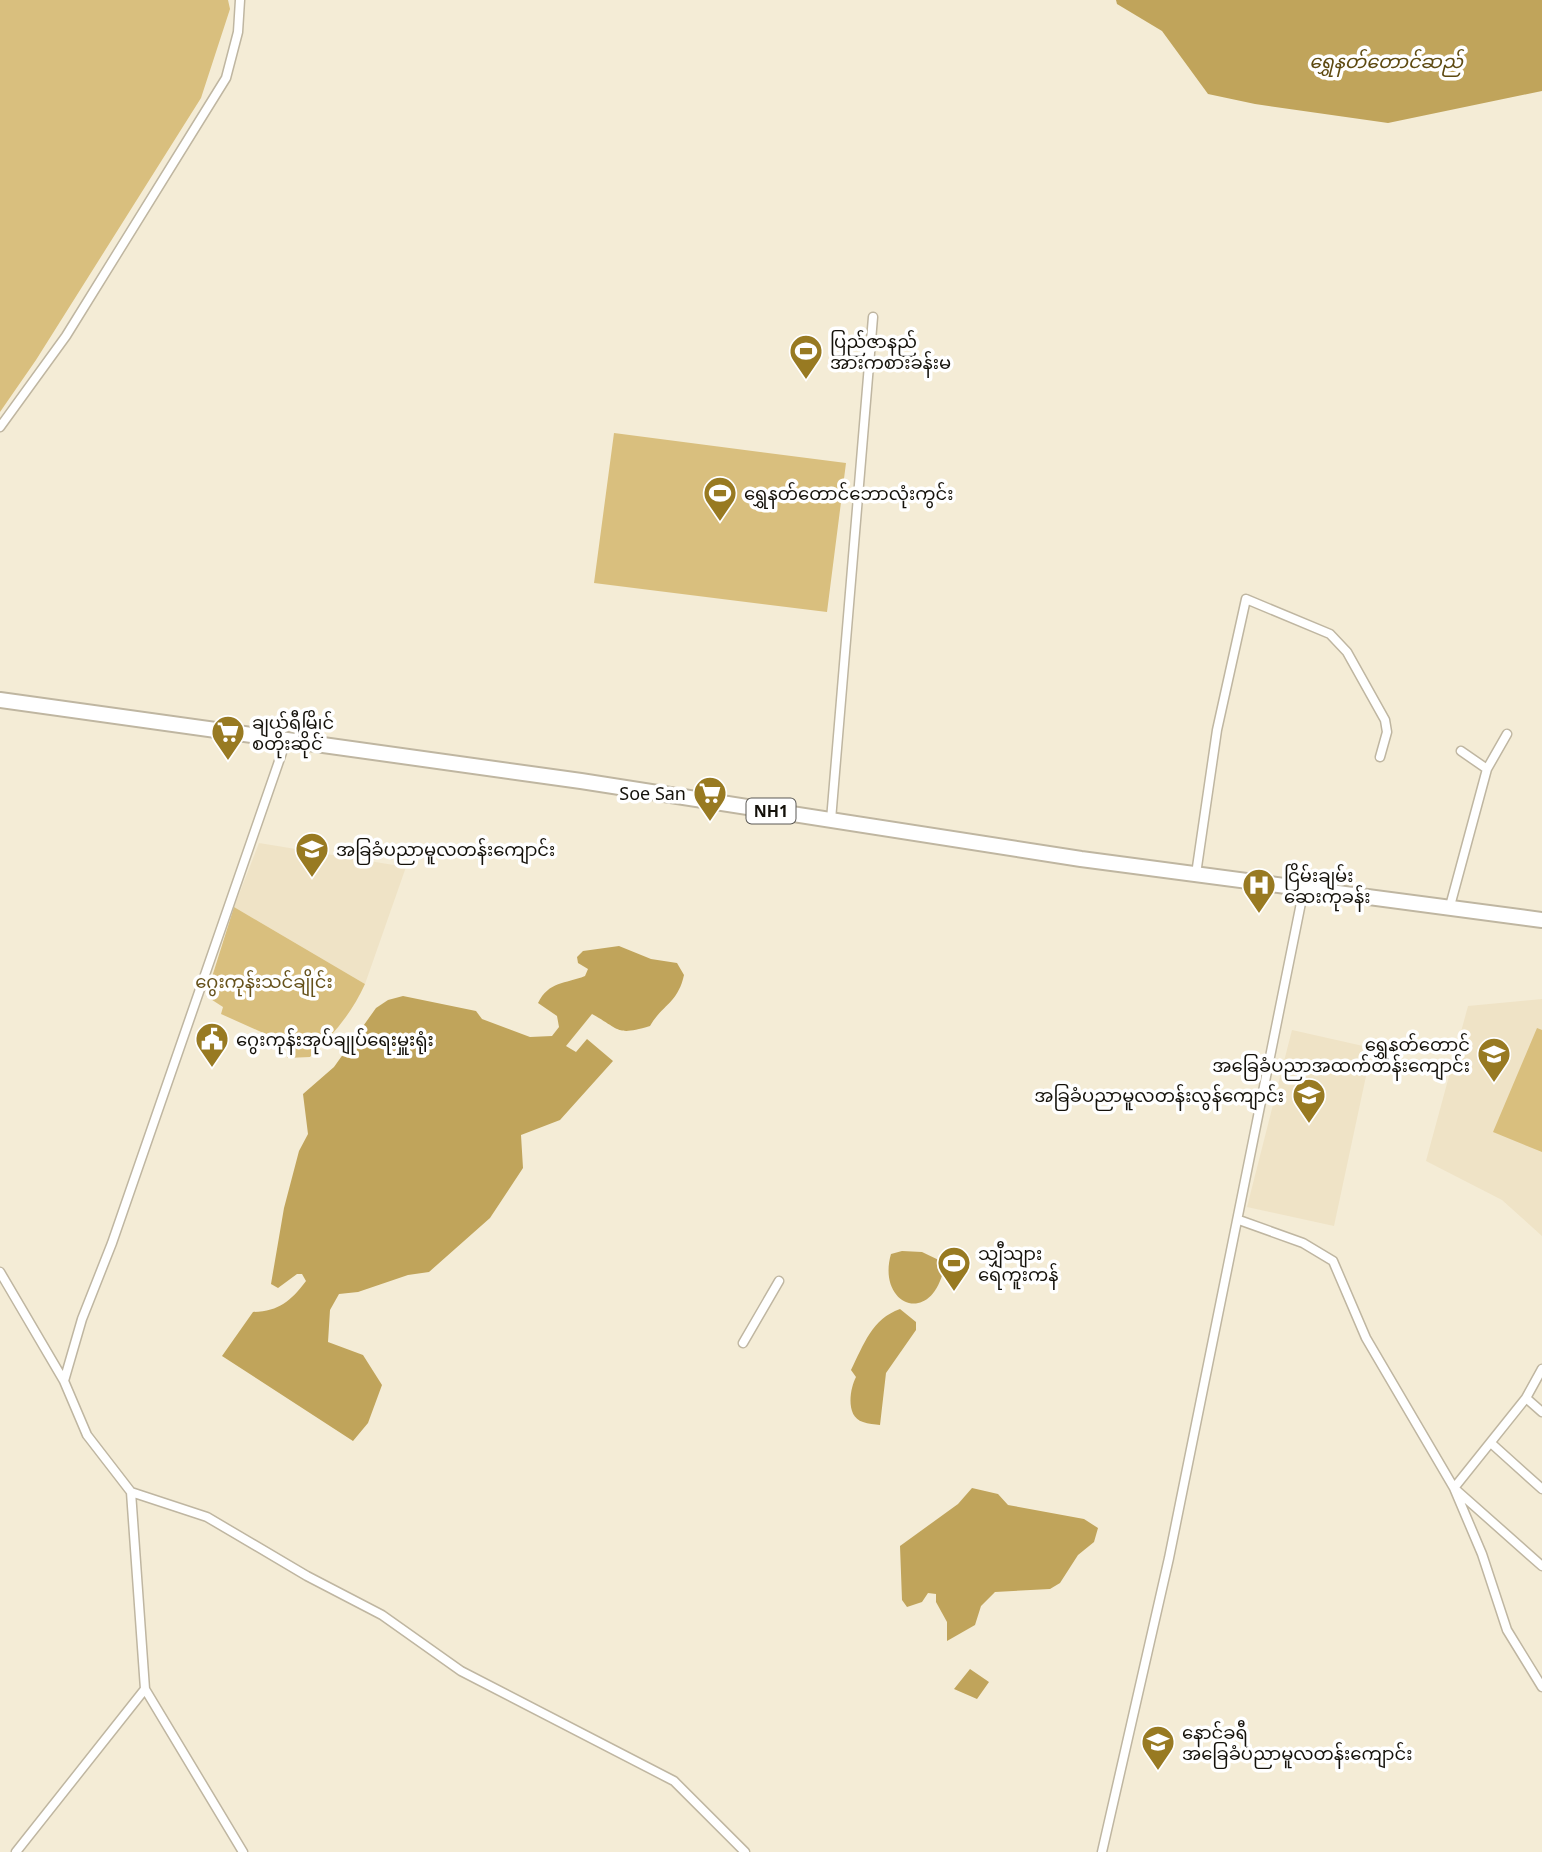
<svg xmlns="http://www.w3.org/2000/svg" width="1542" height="1852" font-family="'Noto Sans','Noto Sans Myanmar',sans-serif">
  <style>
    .built { fill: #efe3c6 }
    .green { fill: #d9bf7e }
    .water { fill: #c0a45b }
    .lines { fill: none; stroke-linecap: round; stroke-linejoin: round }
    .street-casing { stroke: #bfb6a1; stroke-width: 11 }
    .highway-casing { stroke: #bfb6a1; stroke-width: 18 }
    .street { stroke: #fff; stroke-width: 8 }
    .highway { stroke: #fff; stroke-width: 14 }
    .labels { text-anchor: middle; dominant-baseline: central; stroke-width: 7; stroke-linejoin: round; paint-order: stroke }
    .shield { fill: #fff; stroke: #5a5854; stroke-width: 2 }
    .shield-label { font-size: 16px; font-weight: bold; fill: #14110a }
    .poi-label { font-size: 18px; fill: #14110a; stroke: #fff; text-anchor: start }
    .park-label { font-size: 18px; fill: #65511a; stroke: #fff }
    .water-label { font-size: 19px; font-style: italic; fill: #5e4a11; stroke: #fff }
  </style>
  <rect width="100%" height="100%" fill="#f4ecd6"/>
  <path class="built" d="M259 843 406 867 365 984 234 907Z
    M1542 999V1236L1502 1200 1426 1161 1468 1006Z
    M1292 1030 1372 1048 1334 1226 1247 1207Z"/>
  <path class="green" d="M0 0H228L230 9 201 98 36 360 0 412Z
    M614 433 846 463 827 612 594 583Z
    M234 907 365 984C352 1013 333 1035 310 1057L287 1058 290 1045 221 1014 223 1007 206 996Z
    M1537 1028 1542 1030V1152L1493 1132Z"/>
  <path class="water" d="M1116 0H1542V91L1388 123 1255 104 1208 94 1162 31 1117 4Z
    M619 946 651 959 677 963 684 975C678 1003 662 1005 650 1026 616 1036 621 1030 592 1014L566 1046 576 1052 587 1039 613 1061 560 1120 521 1135 523 1168 490 1218 429 1272 408 1275 358 1292 339 1294 330 1310 328 1342 363 1355 382 1385 368 1423 353 1441 222 1356 253 1312C279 1311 290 1302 306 1281L302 1274H297L278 1288 271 1284 284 1208 299 1151 308 1134 303 1094 334 1067 376 1008 388 1000 403 996 476 1011 482 1019 530 1037 552 1036 559 1027 557 1016 538 1003C549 981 565 984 585 976L588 969 578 963 577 957 583 951Z
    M902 1251 922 1252 945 1263C934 1329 876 1306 891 1254Z
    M900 1309 916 1322V1330L886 1373 880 1425C875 1424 868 1424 863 1422 845 1417 850 1388 856 1377L851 1370C864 1344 872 1319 900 1309Z
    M972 1488 998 1494 1008 1505 1084 1519 1098 1528 1094 1542 1078 1555 1060 1583 1050 1589 995 1592 981 1606 975 1625 947 1641V1622L936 1602V1594L928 1593 922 1602 907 1607 902 1600 900 1546 958 1504Z
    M970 1669 989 1682 977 1699 954 1689Z"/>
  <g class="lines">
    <defs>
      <path id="street" d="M0 427 66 336 226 78 238 32 240 0
        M1461 751 1487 769
        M831 820 873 317
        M1196 874 1217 730 1246 599 1330 634 1347 652 1385 720 1387 732 1380 757
        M1450 906 1487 769 1507 734
        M1239 1220 1303 1243 1333 1261 1366 1338 1454 1488 1482 1554 1507 1630 1542 1687
        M0 1272 64 1381
        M743 1343 779 1281
        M1542 1369 1526 1398 1454 1488 1542 1566
        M1526 1398 1542 1412
        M1492 1444 1542 1489
        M131 1492 207 1517 307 1576 382 1615 461 1671 674 1781 745 1852
        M16 1852 145 1689
        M243 1852 145 1689 131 1492 87 1435 64 1381 82 1319 112 1243 286 741
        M1102 1852 1169 1558 1304 888"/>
      <path id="highway" d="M0 700 581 781 1081 859 1542 920"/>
    </defs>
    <use href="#street" class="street-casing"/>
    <use href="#highway" class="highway-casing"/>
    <use href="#street" class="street"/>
    <use href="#highway" class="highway"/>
  </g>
  <defs>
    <symbol id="stadium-pin" viewBox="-11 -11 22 30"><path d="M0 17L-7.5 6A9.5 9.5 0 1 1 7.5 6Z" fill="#987a22" stroke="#fff"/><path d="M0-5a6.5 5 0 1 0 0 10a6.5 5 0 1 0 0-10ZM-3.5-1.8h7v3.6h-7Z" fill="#fff"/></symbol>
    <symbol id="supermarket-pin" viewBox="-11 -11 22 30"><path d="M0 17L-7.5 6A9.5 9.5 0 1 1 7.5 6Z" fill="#987a22" stroke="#fff"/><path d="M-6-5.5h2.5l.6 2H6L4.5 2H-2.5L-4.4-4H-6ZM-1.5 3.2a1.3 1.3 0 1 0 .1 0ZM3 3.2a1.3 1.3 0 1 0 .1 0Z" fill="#fff"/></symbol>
    <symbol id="school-pin" viewBox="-11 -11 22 30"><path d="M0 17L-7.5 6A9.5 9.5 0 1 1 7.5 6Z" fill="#987a22" stroke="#fff"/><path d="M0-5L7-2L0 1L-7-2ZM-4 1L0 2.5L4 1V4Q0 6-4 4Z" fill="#fff"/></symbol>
    <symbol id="hospital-pin" viewBox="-11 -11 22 30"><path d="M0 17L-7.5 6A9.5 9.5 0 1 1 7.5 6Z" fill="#987a22" stroke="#fff"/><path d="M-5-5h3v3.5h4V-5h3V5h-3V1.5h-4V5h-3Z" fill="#fff"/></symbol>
    <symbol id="civic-pin" viewBox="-11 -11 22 30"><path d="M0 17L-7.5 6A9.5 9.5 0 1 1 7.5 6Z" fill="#987a22" stroke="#fff"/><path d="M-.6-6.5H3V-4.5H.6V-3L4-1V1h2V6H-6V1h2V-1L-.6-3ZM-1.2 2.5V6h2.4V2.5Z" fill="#fff"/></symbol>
  </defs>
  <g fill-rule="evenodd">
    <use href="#stadium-pin" x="787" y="332" width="38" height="52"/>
    <use href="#stadium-pin" x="701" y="474" width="38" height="52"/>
    <use href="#supermarket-pin" x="209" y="713" width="38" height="52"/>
    <use href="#supermarket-pin" x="691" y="774" width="38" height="52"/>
    <use href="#school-pin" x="293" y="830" width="38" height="52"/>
    <use href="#hospital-pin" x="1240" y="866" width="38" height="52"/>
    <use href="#civic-pin" x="193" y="1020" width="38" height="52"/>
    <use href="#school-pin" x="1475" y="1035" width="38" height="52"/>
    <use href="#school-pin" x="1290" y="1076" width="38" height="52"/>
    <use href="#stadium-pin" x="935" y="1244" width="38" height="52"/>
    <use href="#school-pin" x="1139" y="1723" width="38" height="52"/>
  </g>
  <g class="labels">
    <rect class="shield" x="746.5" y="798.5" width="49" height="25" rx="5"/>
    <g class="shield-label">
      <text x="771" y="811">NH1</text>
    </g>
    <g class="poi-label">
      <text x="830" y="341">ပြည်ဇာနည်<tspan x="830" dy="21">အားကစားခန်းမ</tspan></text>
      <text x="744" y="493">ရွှေနတ်တောင်ဘောလုံးကွင်း</text>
      <text x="252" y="722">ချယ်ရီမြိုင်<tspan x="252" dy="21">စတိုးဆိုင်</tspan></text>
      <text x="686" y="793" text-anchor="end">Soe San</text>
      <text x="336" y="849">အခြခံပညာမူလတန်းကျောင်း</text>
      <text x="1284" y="875">ငြိမ်းချမ်း<tspan x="1284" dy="21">ဆေးကုခန်း</tspan></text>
      <text x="236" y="1039">ဂွေးကုန်းအုပ်ချုပ်ရေးမှူးရုံး</text>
      <text x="1470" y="1044" text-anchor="end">ရွှေနတ်တောင်<tspan x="1470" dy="21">အခြေခံပညာအထက်တန်းကျောင်း</tspan></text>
      <text x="1284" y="1095" text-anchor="end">အခြခံပညာမူလတန်းလွန်ကျောင်း</text>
      <text x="978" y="1253">သျှီသျား<tspan x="978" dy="21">ရေကူးကန်</tspan></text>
      <text x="1182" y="1732">နောင်ခရီ<tspan x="1182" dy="21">အခြေခံပညာမူလတန်းကျောင်း</tspan></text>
    </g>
    <g class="park-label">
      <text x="264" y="981">ဂွေးကုန်းသင်ချိုင်း</text>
    </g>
    <g class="water-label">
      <text x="1386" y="61">ရွှေနတ်တောင်ဆည်</text>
    </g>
  </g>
</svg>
